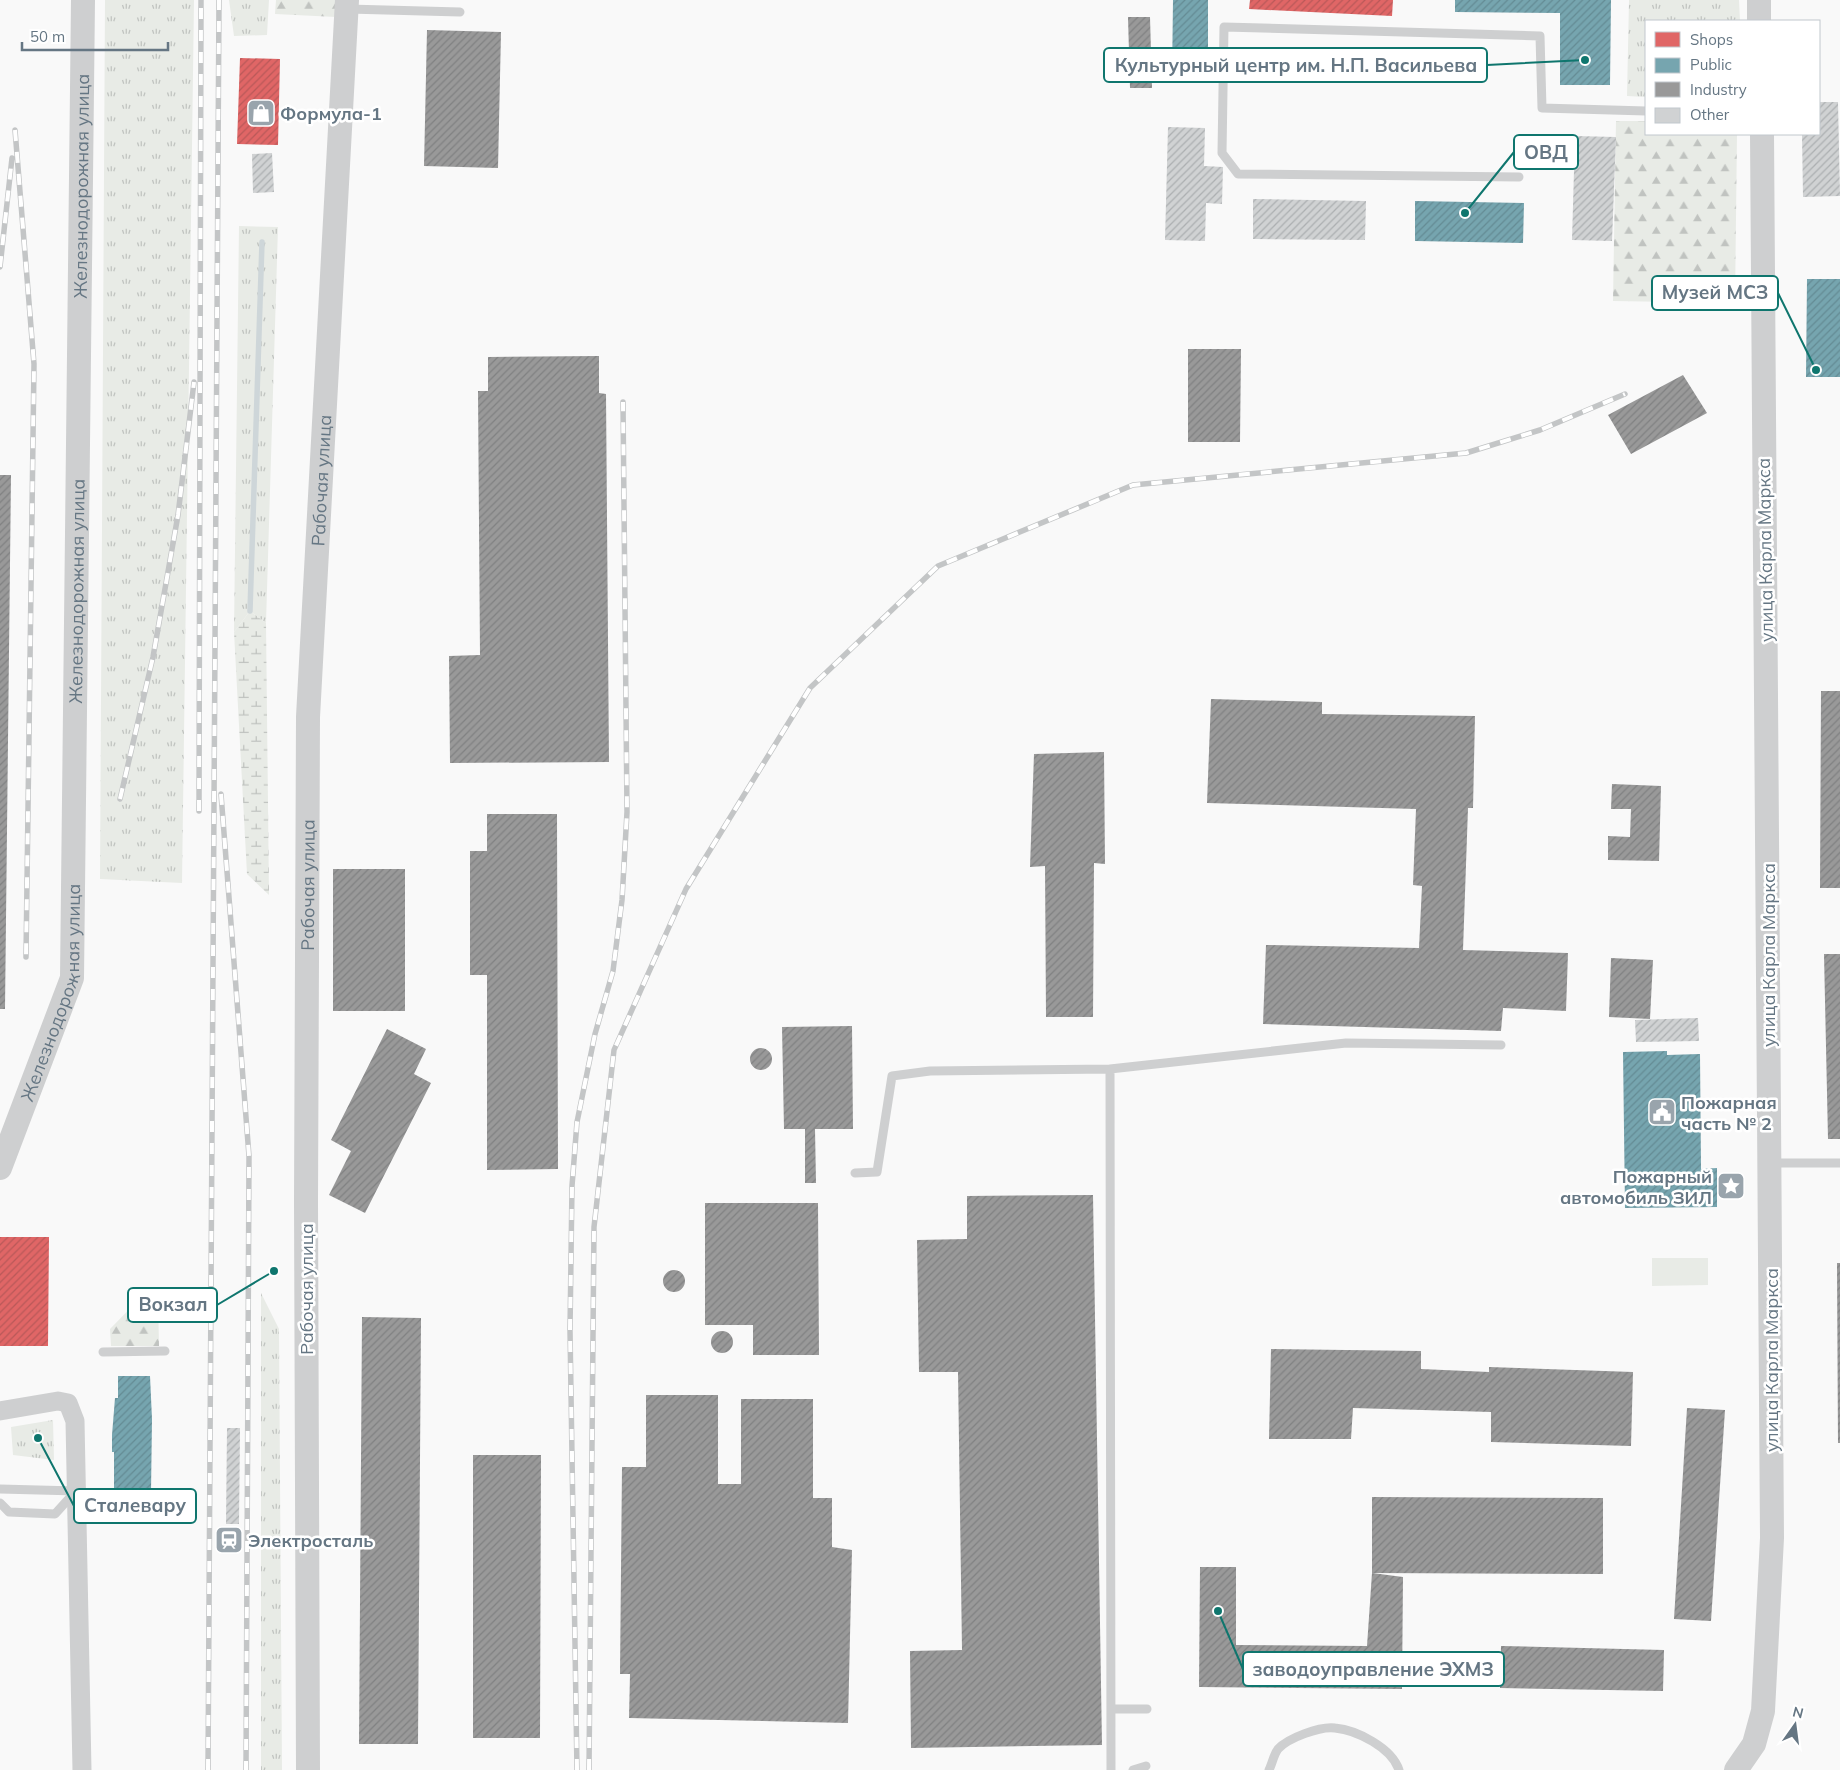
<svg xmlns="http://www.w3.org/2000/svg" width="1840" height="1770" font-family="Mulish,sans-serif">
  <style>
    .grass { fill: url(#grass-tufts) }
    .forest { fill: url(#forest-firs) }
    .wetland { fill: url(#wetland-marsh) }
    .pitch { fill: #e8ebe6 }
    .shops { fill: url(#shops-hatch) }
    .public { fill: url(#public-hatch) }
    .industry { fill: url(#industry-hatch) }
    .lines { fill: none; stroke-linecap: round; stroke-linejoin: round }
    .stream { stroke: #ced6d9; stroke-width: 5.5 }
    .building { fill: url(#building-hatch) }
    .service { stroke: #cecfd0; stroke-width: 9 }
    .minor { stroke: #cecfd0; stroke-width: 19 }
    .tertiary { stroke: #cecfd0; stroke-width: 24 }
    .rail-casing { stroke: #c3c5c6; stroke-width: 5.5 }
    .rail { stroke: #fff; stroke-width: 4; stroke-dasharray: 11; stroke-linecap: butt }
    .labels { text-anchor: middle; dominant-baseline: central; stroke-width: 5; stroke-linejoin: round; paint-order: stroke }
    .poi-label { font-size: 18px; font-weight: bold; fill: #657683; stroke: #fff; text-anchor: start }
    .street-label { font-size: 18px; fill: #657683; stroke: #fff }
    .leader { fill: none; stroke: #0f766e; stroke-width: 2 }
    .callout-dot { fill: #0f766e; stroke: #fff; stroke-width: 2 }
    .callout { fill: #fff; stroke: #0f766e; stroke-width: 2 }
    .callout-label { font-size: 19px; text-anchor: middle; font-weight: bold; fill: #657683 }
  </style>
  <defs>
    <pattern id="grass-tufts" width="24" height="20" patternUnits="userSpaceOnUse" patternTransform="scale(1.25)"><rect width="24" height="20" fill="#e8ebe6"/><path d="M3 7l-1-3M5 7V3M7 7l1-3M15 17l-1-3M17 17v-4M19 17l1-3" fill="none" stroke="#c0c3c0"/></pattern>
    <pattern id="forest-firs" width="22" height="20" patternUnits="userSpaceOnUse" patternTransform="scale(1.25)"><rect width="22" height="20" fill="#e8ebe6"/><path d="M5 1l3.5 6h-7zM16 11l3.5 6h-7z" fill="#c0c3c0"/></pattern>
    <pattern id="wetland-marsh" width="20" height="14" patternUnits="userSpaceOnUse" patternTransform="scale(1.25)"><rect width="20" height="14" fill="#e8ebe6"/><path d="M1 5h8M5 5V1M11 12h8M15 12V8" fill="none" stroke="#c0c3c0"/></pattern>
    <pattern id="shops-hatch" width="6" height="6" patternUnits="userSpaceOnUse" patternTransform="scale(1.25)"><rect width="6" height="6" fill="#e06666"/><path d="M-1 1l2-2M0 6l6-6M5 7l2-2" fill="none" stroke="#b95959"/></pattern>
    <pattern id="public-hatch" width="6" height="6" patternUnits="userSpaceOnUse" patternTransform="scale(1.25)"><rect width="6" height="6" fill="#76a5af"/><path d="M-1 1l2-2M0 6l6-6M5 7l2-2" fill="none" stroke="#648b94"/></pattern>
    <pattern id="industry-hatch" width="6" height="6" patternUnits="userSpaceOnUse" patternTransform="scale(1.25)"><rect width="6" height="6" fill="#999"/><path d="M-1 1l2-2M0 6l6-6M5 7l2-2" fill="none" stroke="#808182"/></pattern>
    <pattern id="building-hatch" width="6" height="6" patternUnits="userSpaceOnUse" patternTransform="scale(1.25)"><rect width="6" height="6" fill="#d0d2d3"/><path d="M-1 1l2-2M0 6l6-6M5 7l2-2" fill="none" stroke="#acafb1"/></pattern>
  </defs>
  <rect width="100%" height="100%" fill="#f9f9f9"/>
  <path class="grass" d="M105 0H194L182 883 100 879Z
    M229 0H269L267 35 234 36Z
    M1629 0H1739L1740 21H1646V97L1627 96Z
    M239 226 278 227 266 623 250 611 234 632Z
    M261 1293 279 1329 282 1770H261Z
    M53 1420 54 1460 13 1455 11 1427Z"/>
  <path class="forest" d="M276 0H336V17L275 14Z
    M1616 121H1646V134H1737L1735 303 1613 301Z
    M150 1288 158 1297 159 1346H111L110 1329Z"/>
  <path class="wetland" d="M250 611 266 623 269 895 247 874 234 632Z"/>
  <path class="pitch" d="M1652 1258H1708V1285L1652 1286Z"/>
  <path class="shops" d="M1250 0H1393L1392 16 1249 9Z
    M240 58 280 59 278 145 237 144Z
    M0 1237H49L48 1346H0Z"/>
  <path class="public" d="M1173 0H1208V77H1172Z
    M1455 0H1611L1610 85H1560V13L1455 12Z
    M1415 201 1524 203 1523 243 1415 241Z
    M1807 279H1840V377H1806Z
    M1667 1051V1055L1700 1054 1701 1169 1717 1168V1207L1625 1208 1623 1052Z
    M118 1376H150L152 1419 151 1492 114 1491V1452H112V1435L115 1398H118Z"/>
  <path class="industry" d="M1128 17H1150L1152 88H1130Z
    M427 30 501 32 498 168 424 166Z
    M1188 349H1241L1240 442H1188Z
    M599 356V393L606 394 609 762 450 763 449 656 480 655 478 391H488V357Z
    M1683 375 1707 413 1631 454 1608 415Z
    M0 475H11L5 1009H0Z
    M1821 691H1840V888H1820Z
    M1211 699 1322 702V714L1475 716 1473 808H1468L1463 950 1568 953 1566 1011 1503 1008 1501 1031 1263 1024 1266 945 1419 948 1422 886 1413 885 1416 809 1207 803Z
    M1104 752 1105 864 1094 863 1093 1017H1046L1045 866 1030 867 1034 754Z
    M1612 784 1661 786 1659 861 1608 860V836L1630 837 1631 809H1611Z
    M487 814H557L558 1169 487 1170V975H470V851H487Z
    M333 869H405V1011H333Z
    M1824 954H1840V1139H1828Z
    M1611 958 1653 960 1650 1019 1609 1017Z
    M852 1026 853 1129H815L816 1183H805V1129H784L782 1027Z
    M387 1029 426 1049 414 1074 431 1083 365 1213 329 1195 351 1151 331 1140Z
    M750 1059a11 11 0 1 1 22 0a11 11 0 1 1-22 0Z
    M1093 1195 1102 1745 911 1748 910 1651 962 1650 958 1372H919L917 1240 967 1239V1196Z
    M705 1203H818L819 1355H753V1325H705Z
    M1837 1263H1840V1443H1838Z
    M663 1281a11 11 0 1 1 22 0a11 11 0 1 1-22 0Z
    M362 1317 421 1318 418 1744H359Z
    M711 1342a11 11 0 1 1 22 0a11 11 0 1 1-22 0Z
    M1271 1349 1421 1351V1369L1489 1372V1367L1633 1372 1631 1446 1491 1442V1412L1353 1408 1351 1439H1269Z
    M646 1395H718V1484H741V1399H813V1498H832V1547L852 1550 848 1723 629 1718 630 1674H620L622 1467H646Z
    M1687 1408 1725 1410 1711 1621 1674 1619Z
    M473 1455H541L540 1738H473Z
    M1372 1497 1603 1498V1574L1372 1573Z
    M1200 1567H1236V1645L1367 1646 1372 1573 1403 1577 1402 1689 1199 1687Z
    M1501 1646 1664 1650 1663 1691 1500 1688Z"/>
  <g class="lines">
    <path class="stream" d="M250 611 262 242"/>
  </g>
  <path class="building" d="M1819 102H1838L1840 196 1803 197 1802 134H1819Z
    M1168 127 1205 128 1204 166 1223 167 1222 204 1206 203 1205 241 1165 240Z
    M1575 136 1616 137 1612 241 1572 240Z
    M272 153 274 192 253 193 252 154Z
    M1253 199 1366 201 1365 240 1253 239Z
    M1698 1018 1699 1041 1636 1042 1635 1020Z
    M227 1428H240L239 1524H226Z"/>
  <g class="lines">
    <path class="service" d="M348 9 460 12
      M1519 177 1238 174 1222 153 1224 27 1540 36 1542 108 1646 111
      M1770 1163H1840
      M855 1173 877 1172 892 1076 930 1071 1110 1069
      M103 1352 165 1351
      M0 1489 77 1491
      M0 1503 9 1512 55 1514 74 1493
      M1111 1709H1147
      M1111 1770 1110 1069 1346 1043 1501 1045
      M1133 1770 1146 1766
      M1269 1770C1272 1764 1274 1754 1278 1749 1288 1738 1320 1726 1335 1728 1357 1730 1392 1748 1399 1770"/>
    <path class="minor" d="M0 1411 58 1401 68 1403 75 1421 82 1770"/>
    <g class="tertiary">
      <path d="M1759 0V21"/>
      <path id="s1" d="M0 1168 72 978 83 0"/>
      <path id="s2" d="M308 1770 306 1201 308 717 347 0"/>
      <path d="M1736 1770 1754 1744 1763 1711 1772 1538 1762 134"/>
    </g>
    <defs>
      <path id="rail" d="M15 130 34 364 26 957
        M0 267 12 158
        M221 794 249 1156 246 1770
        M120 799 153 657 178 515 194 382
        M199 811 201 0
        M208 1770 219 0
        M577 1770 570 1330 572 1186 577 1122 595 1034 613 971 622 900 627 812 623 402
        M589 1770 594 1227 614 1050 686 889 810 688 938 566 1133 485 1466 453 1540 430 1625 394"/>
    </defs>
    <use href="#rail" class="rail-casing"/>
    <use href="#rail" class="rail"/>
  </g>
  <defs>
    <symbol id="shop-square" viewBox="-11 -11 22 22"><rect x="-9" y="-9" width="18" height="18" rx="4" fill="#99a4ac" stroke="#fff"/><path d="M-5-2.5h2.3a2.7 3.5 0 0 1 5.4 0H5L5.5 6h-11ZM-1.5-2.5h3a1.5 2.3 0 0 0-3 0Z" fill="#fff"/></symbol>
    <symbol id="civic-square" viewBox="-11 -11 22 22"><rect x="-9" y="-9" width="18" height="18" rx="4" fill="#99a4ac" stroke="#fff"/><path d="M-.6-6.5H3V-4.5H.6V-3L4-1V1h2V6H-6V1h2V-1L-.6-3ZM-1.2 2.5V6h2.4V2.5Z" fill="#fff"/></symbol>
    <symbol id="sight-square" viewBox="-11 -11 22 22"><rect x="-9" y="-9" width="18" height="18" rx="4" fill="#99a4ac" stroke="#fff"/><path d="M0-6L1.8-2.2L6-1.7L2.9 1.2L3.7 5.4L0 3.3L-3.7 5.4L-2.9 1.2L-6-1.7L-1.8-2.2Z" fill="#fff"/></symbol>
    <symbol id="station-square" viewBox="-11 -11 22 22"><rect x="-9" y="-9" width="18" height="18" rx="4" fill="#99a4ac" stroke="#fff"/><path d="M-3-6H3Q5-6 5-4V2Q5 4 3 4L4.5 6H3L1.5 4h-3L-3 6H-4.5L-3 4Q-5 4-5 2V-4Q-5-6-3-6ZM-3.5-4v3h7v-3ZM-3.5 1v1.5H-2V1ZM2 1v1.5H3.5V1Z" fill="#fff"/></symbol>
  </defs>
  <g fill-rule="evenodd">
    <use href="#shop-square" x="245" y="97" width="32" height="32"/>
    <use href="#civic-square" x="1646" y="1096" width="32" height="32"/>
    <use href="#sight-square" x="1715" y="1170" width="32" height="32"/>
    <use href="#station-square" x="213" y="1524" width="32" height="32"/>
  </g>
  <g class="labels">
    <g class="poi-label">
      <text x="280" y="113">Формула-1</text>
      <text x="1681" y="1102">Пожарная<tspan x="1681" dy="21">часть № 2</tspan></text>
      <text x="1712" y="1176" text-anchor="end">Пожарный<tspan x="1712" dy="21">автомобиль ЗИЛ</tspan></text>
      <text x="248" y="1540">Электросталь</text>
    </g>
    <g class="street-label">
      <text stroke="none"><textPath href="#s1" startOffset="995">Железнодорожная улица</textPath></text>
      <text stroke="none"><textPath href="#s2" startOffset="1290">Рабочая улица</textPath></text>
      <text transform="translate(1765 550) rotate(-91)">улица Карла Маркса</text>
      <text stroke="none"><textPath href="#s1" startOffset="590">Железнодорожная улица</textPath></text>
      <text stroke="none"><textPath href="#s2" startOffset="885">Рабочая улица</textPath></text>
      <text transform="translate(1768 955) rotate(-90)">улица Карла Маркса</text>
      <text stroke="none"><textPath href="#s1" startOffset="185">Железнодорожная улица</textPath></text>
      <text transform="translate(306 1289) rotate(-90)">Рабочая улица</text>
      <text transform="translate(1771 1360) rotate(-90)">улица Карла Маркса</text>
    </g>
  </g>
  <path class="leader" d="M1585 60L1487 65M1465 213L1514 152M1816 370L1778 293M274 1271L217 1305M38 1438L74 1506M1218 1611L1243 1669"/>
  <g class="callout-dot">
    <circle cx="1585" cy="60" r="5"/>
    <circle cx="1465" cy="213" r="5"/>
    <circle cx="1816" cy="370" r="5"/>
    <circle cx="274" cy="1271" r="5"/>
    <circle cx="38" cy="1438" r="5"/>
    <circle cx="1218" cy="1611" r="5"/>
  </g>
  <g class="callout">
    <rect x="1104" y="48" width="383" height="34" rx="5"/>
    <rect x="1514" y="135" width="64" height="34" rx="5"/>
    <rect x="1652" y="276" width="126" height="34" rx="5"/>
    <rect x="128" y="1288" width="89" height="34" rx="5"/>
    <rect x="74" y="1489" width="122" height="34" rx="5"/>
    <rect x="1243" y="1652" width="261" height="34" rx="5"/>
  </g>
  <g class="callout-label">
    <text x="1296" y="72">Культурный центр им. Н.П. Васильева</text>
    <text x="1546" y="159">ОВД</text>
    <text x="1715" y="299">Музей МСЗ</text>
    <text x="173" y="1311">Вокзал</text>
    <text x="135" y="1512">Сталевару</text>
    <text x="1373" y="1676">заводоуправление ЭХМЗ</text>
  </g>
  <rect x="1645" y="20" width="175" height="115" fill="#ffffff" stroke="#c1c8cd"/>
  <rect x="1655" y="32" width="25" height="15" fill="#e06666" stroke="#c1c8cd"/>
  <text x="1690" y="45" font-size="15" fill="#657683">Shops</text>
  <rect x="1655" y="58" width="25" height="15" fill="#76a5af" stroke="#c1c8cd"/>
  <text x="1690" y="70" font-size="15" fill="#657683">Public</text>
  <rect x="1655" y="82" width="25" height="15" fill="#999999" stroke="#c1c8cd"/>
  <text x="1690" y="95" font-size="15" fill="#657683">Industry</text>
  <rect x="1655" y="108" width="25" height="15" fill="#d0d2d3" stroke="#c1c8cd"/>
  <text x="1690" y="120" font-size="15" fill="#657683">Other</text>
  <g transform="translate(1795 1725) rotate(14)" stroke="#ffffff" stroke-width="4" paint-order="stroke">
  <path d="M0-4L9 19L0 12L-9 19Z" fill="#657683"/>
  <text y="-8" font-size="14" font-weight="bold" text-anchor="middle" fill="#657683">N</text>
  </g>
  <path d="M22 42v8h146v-8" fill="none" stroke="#657683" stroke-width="2.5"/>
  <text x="30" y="42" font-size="15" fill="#657683" stroke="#ffffff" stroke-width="4" paint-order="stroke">50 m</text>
</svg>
